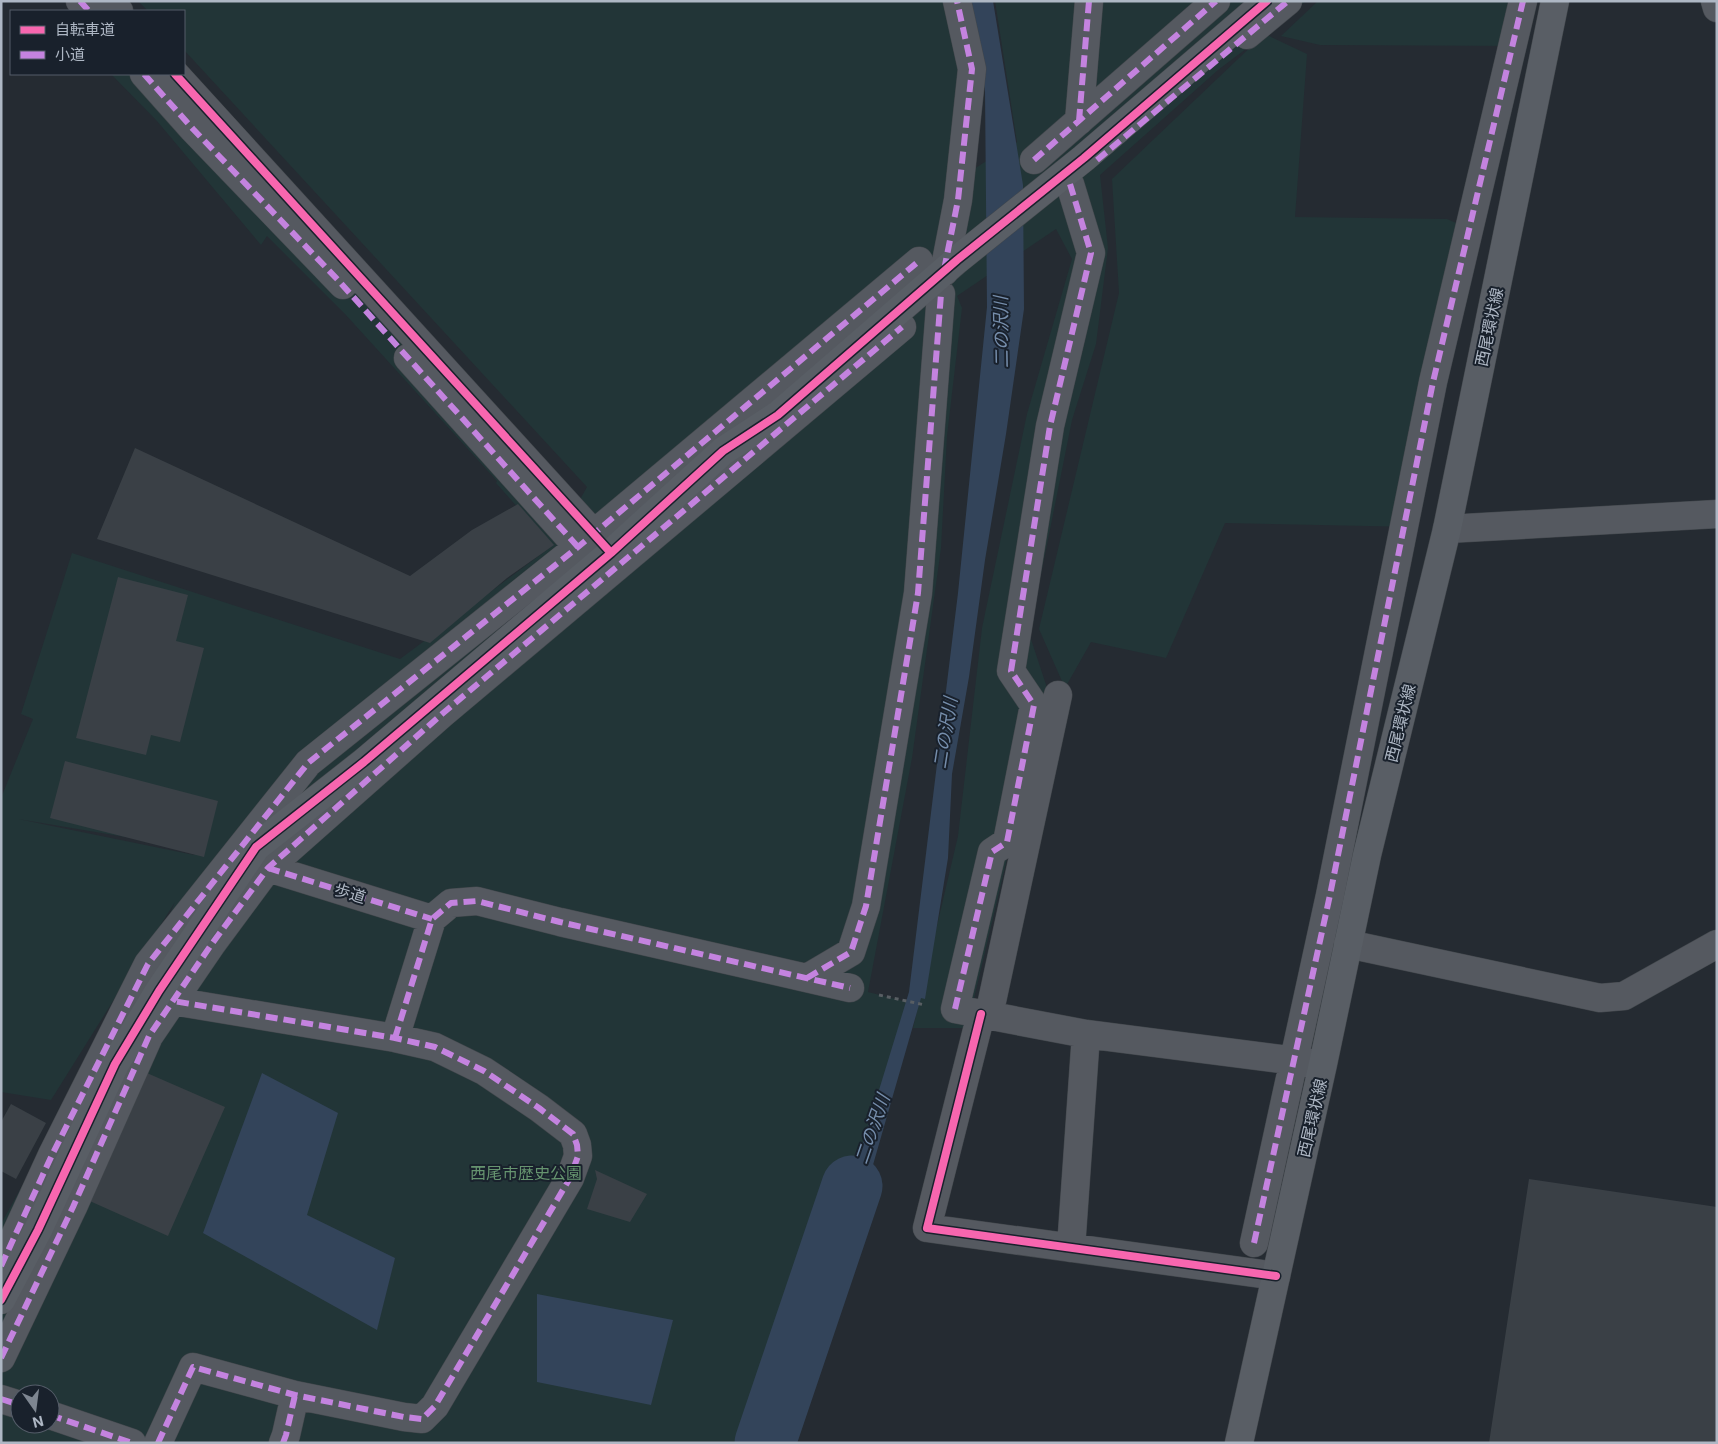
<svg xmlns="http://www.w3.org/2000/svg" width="1718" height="1444" font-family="Inter,'Noto Sans JP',sans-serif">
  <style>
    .green { fill: #223537; fill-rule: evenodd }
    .water { fill: #33445a }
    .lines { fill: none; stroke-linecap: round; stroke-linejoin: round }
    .river { stroke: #33445a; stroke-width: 61 }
    .building { fill: #3a4046 }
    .street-casing { stroke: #42474c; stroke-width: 29 }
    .secondary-casing { stroke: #42474c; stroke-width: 29 }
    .path { stroke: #585e63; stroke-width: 3; stroke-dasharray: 4 4; stroke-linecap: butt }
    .street { stroke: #555960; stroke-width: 28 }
    .secondary { stroke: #595e65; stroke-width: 28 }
    .quiet { stroke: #c483df; stroke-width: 6; stroke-dasharray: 12 6; stroke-linecap: butt }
    .cycleway-casing { stroke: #19212c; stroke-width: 11 }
    .cycleway { stroke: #f766af; stroke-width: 8 }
    .labels { text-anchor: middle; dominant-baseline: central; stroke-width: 4; stroke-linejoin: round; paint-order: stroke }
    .street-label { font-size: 16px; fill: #aeb7c4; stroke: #19212c }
    .park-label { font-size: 16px; fill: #66946f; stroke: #19212c }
    .water-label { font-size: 18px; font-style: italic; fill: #768eac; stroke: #19212c }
  </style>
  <rect width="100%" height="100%" fill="#252b32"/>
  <path class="green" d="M138 1H950L978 137 969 172 1017 142 995 1H1306L1265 34 1307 54 1295 217 1447 219 1479 233 1417 527 1225 523 1166 658 1091 642 1065 688 1039 629 1119 293 1112 179 1259 39 1218 70 1100 175 1108 248 1096 344 1072 420 1030 629 1028 630 1051 700 1009 850 967 1028H913L958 836 982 628 1027 414 1072 259 1056 229 957 296 962 308 947 436 941 548 912 758 868 992 915 1004 786 1443H1V1224L162 932 175 902 51 1100 1 1092V798L33 719 21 714 72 553 400 659 552 546 496 483 497 481 345 314 267 236 261 245 157 121 111 74H164L569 519 587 487 184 50V11H148ZM18 819 197 849V850L194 855ZM20 1394H50V1424H20Z
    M1318 1H1534L1523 46 1320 45 1281 36Z"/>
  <path class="water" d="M971 1H993L1023 185 1024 309 1006 434 985 560 969 677 952 774 948 858 925 999 921 998 793 1443H771L909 992 958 593 987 307 985 91Z
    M262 1073 338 1113 307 1215 395 1258 377 1330 203 1233Z
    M537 1294 673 1320 651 1405 537 1382Z"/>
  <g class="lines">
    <path class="river" d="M765 1443 852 1186"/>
  </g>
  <path class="building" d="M135 448 410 576 472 530 518 504 554 545 507 578 430 643 97 539Z
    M118 577 188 595 176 641 204 648 180 742 151 735 146 755 76 738Z
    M65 761 218 801 204 857 50 818Z
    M140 1070 225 1107 168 1236 83 1198Z
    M11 1104 46 1123 16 1179 1 1171V1122Z
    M595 1170 647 1194 630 1222 587 1209 597 1179Z
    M1529 1179 1717 1207V1443H1489Z"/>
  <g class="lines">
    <defs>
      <path id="street" d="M80 1 89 11
        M110 1 119 11
        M1715 1 1717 8
        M1247 35 1288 1
        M144 74 193 129 343 285
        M175 74 605 546
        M1079 121 1089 1
        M1034 160 1216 1
        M1070 184 1091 253 1050 426 1011 671 1034 705 1007 842 992 852 955 1009 1086 1034 1312 1063
        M944 272 958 200 972 69 957 1
        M408 358 578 547
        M1447 529 1717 514
        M268 868 432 919
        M1348 944 1600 998 1624 996 1717 944
        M807 978 851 952 866 906 918 593 941 294
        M981 1014 927 1228 1276 1276
        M989 1015 1058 695
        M395 1038 432 919 451 903 477 901 560 922 850 988
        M1254 1243 1330 895 1433 382 1523 1
        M1071 1248 1086 1034
        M1 1266 52 1155 148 964 308 763 578 547 919 261
        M1 1358 73 1207 149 1036 211 945 268 868 442 714 902 327
        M1 1399 20 1405
        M50 1415 132 1443
        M158 1443 193 1367 295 1395 404 1417 422 1419 435 1406 570 1178 578 1156 577 1145 573 1134 539 1108 484 1071 435 1047 395 1038 173 1001
        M283 1443 286 1435 295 1395"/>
      <path id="secondary" d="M1 1300 38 1230 115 1064 159 991 256 847 364 762 611 553 723 451 778 415 957 260 1084 158 1267 1
        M1239 1443 1323 1064 1367 855 1447 529 1555 1"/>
    </defs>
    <use href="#street" class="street-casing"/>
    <use href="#secondary" class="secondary-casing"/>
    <path class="path" d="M879 995 925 1005"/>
    <use href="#street" class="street"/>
    <use href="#secondary" class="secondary"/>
    <path class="quiet" d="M80 1 89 11
      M144 74 193 129 338 280 578 547
      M1079 121 1089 1
      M1034 160 1216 1
      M1097 160 1288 1
      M944 270 958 200 972 69 957 1
      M268 868 432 919
      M807 978 851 952 866 906 918 593 941 294
      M955 1009 992 852 1007 842 1034 705 1011 671 1050 426 1091 253 1070 184
      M395 1038 432 919 451 903 477 901 560 922 850 988
      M1254 1243 1330 895 1433 382 1523 1
      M1 1266 52 1155 148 964 308 763 578 547 919 261
      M1 1358 73 1207 149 1036 211 945 268 868 442 714 902 327
      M1 1399 20 1405
      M50 1415 132 1443
      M158 1443 193 1367 295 1395 404 1417 422 1419 435 1406 570 1178 578 1156 577 1145 573 1134 539 1108 484 1071 435 1047 395 1038 173 1001
      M283 1443 286 1435 295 1395"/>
    <defs>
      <path id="cycleway" d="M175 74 611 553
        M981 1014 927 1228 1276 1276
        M1 1300 38 1230 115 1064 159 991 256 847 364 762 611 553 723 451 778 415 957 260 1084 158 1267 1"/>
    </defs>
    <use href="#cycleway" class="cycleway-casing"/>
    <use href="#cycleway" class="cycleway"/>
  </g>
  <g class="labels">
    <g class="street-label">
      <text transform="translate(1489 327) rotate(-78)">西尾環状線</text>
      <text transform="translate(1400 723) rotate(-76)">西尾環状線</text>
      <text transform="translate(350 893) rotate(17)">歩道</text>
      <text transform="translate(1312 1118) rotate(-77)">西尾環状線</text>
    </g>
    <g class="park-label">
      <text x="526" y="1173">西尾市歴史公園</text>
    </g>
    <g class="water-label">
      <text transform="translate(1001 332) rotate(-91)">二の沢川</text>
      <text transform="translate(945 733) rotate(-81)">二の沢川</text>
      <text transform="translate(872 1129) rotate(-71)">二の沢川</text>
    </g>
  </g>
  <rect width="1718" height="1444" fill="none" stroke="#aeb7c4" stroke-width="5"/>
  <rect x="10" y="10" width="175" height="65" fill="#19212c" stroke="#555d69"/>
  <rect x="20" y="26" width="25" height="8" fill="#f766af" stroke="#555d69"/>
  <text x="55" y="35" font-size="15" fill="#aeb7c4">自転車道</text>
  <rect x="20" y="51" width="25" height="8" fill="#c483df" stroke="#555d69"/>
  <text x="55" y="60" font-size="15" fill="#aeb7c4">小道</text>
  <g transform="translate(35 1409) rotate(166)"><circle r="24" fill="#19212c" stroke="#555d69"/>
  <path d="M0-4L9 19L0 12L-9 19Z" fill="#7e8691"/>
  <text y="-8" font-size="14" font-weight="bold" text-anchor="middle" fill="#aeb7c4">N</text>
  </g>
</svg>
